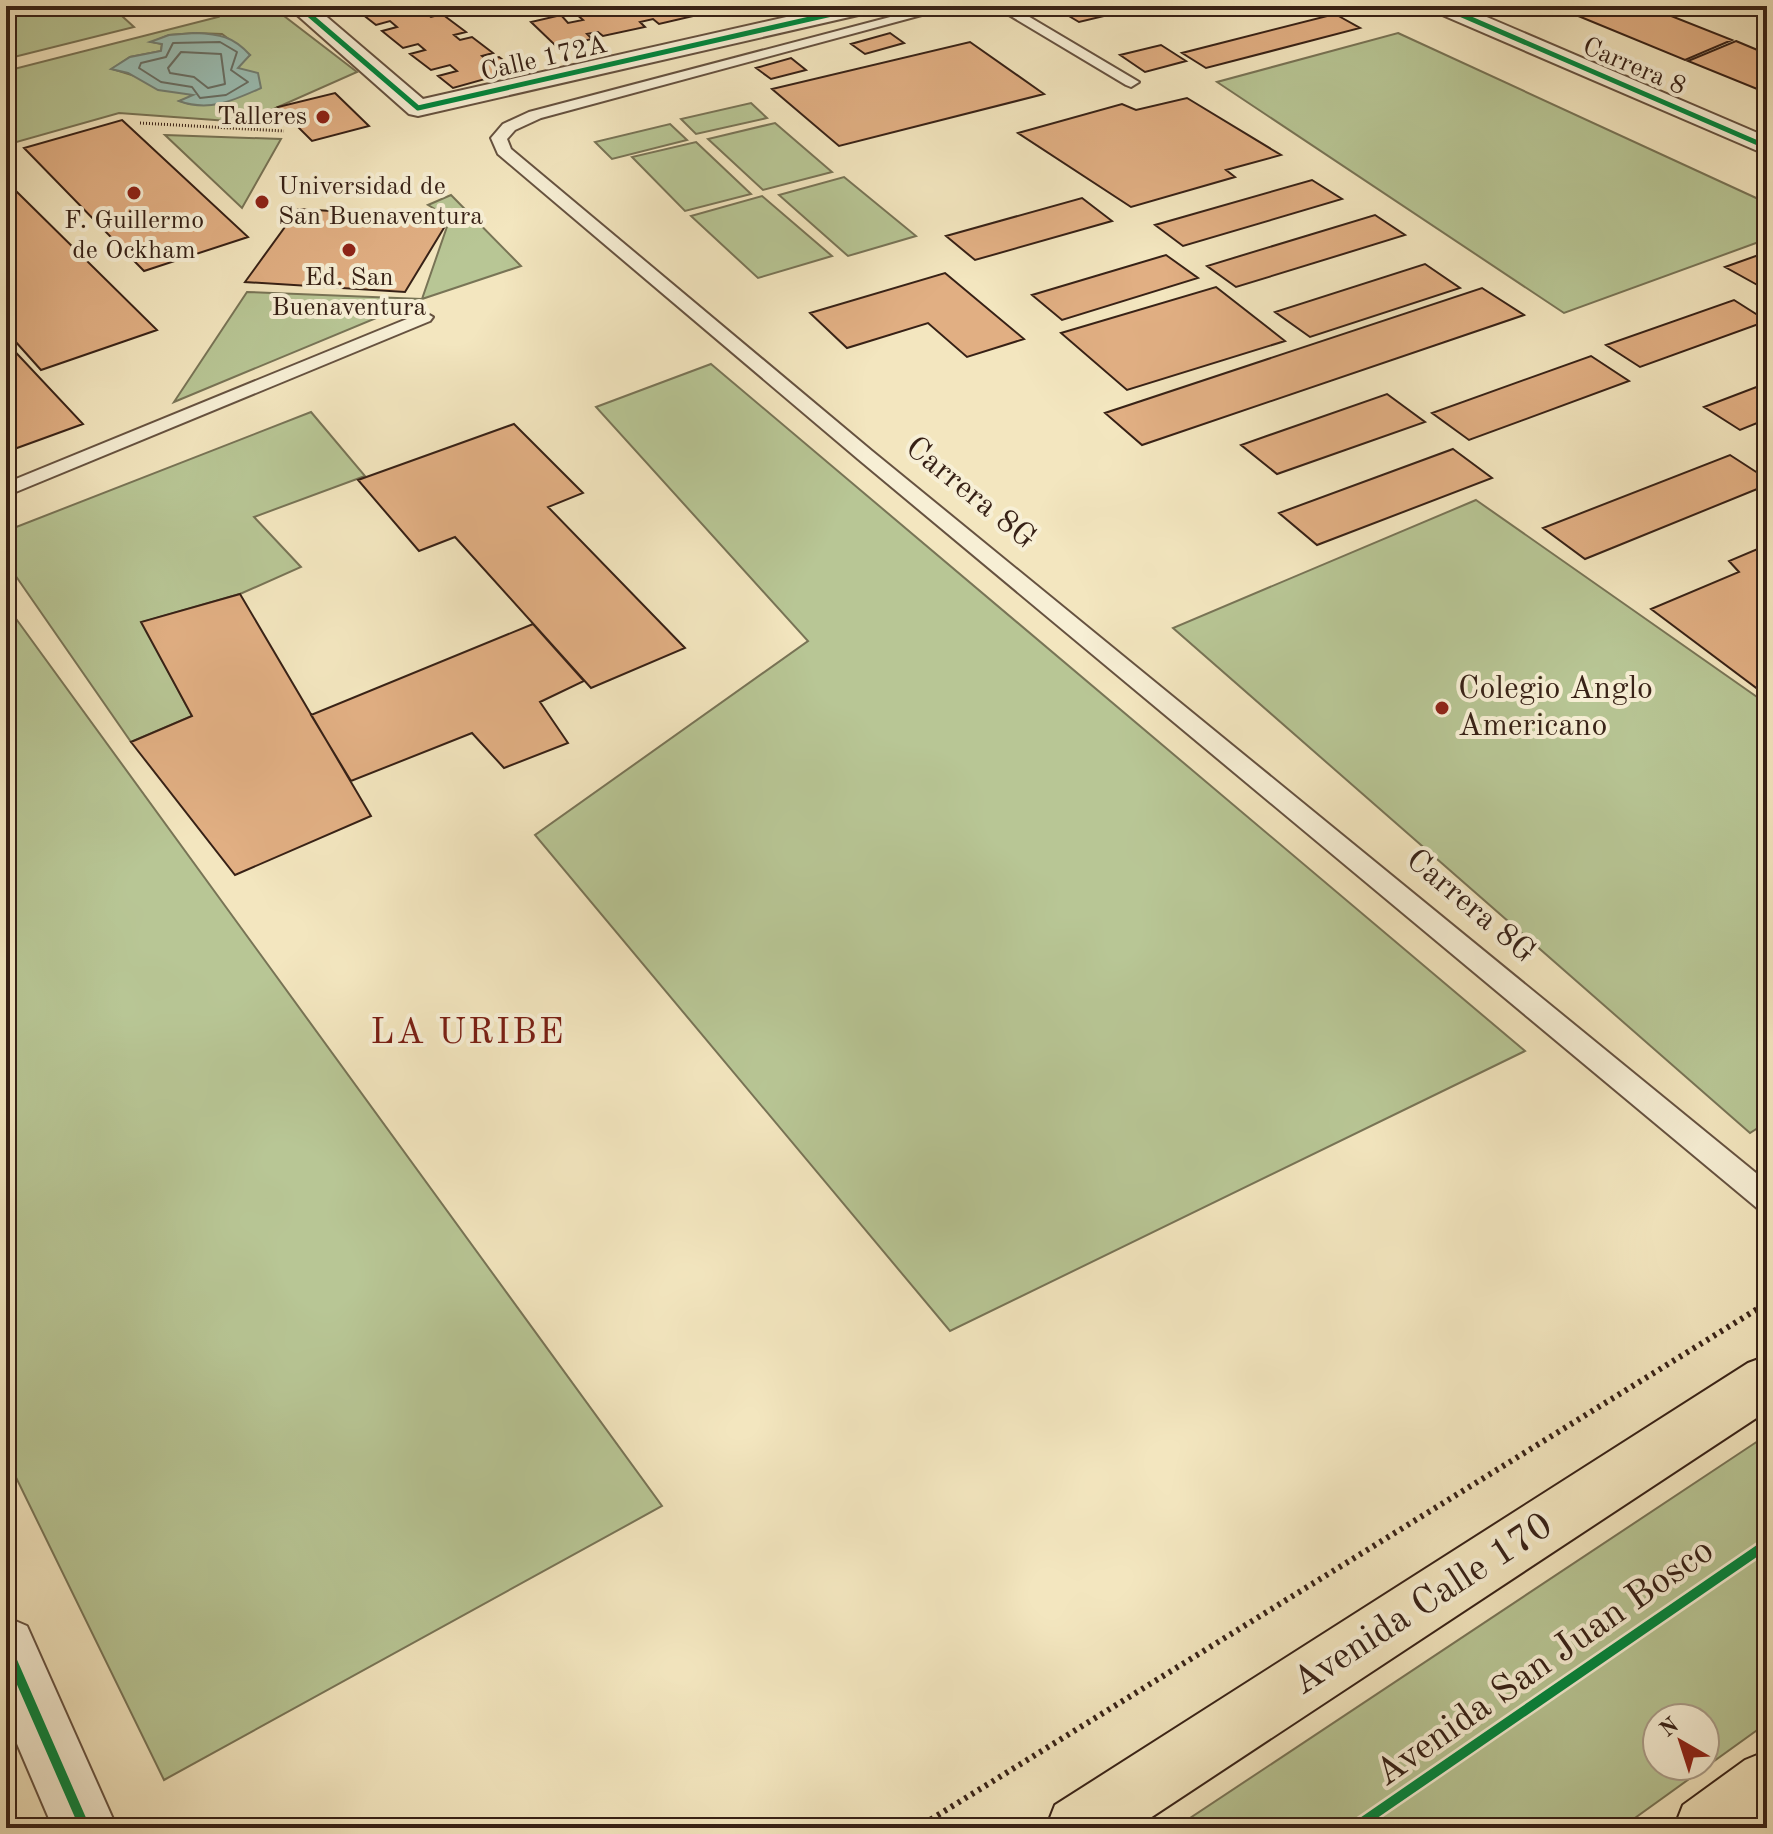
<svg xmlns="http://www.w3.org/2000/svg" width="1773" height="1834" font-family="'Old Standard TT',serif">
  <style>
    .green { fill: #b8c695; stroke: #787456; stroke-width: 2; fill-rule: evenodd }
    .water { fill: #9bbfb5; stroke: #738075; stroke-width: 2 }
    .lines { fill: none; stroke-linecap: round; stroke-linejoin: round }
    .shore { stroke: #697066; stroke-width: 2 }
    .building { fill: #e1af83; stroke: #372116; stroke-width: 2 }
    .lane-casing { stroke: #665240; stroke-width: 4 }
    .street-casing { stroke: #665240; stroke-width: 4 }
    .primary-casing { stroke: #372116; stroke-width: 4 }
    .path-far1 { stroke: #372116; stroke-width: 3; stroke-dasharray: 1 2; stroke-linecap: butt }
    .path { stroke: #372116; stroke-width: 6; stroke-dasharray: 3 5; stroke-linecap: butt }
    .lane { fill: #f7efd5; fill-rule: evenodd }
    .street { fill: #f7efd5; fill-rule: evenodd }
    .primary { fill: #f3e6bf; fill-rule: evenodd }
    .cycleway-far1-casing { stroke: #f7efd5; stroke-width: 8 }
    .cycleway-casing { stroke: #f7efd5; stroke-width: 15 }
    .cycleway-far1 { stroke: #00873e; stroke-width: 5 }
    .cycleway { stroke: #00873e; stroke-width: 10 }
    .poi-dot { fill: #8f2418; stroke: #f7efd5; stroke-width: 3 }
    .labels { text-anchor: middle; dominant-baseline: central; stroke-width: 8; stroke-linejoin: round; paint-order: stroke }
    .far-street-label { font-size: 26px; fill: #372116; stroke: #f7efd5 }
    .far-poi-label { font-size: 26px; fill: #372116; stroke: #f7efd5 }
    .street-label { font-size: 32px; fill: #372116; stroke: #f7efd5 }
    .poi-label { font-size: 32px; fill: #372116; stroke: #f7efd5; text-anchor: start }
    .quarter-label { font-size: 36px; letter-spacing: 2px; fill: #7a1f14; stroke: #f7efd5 }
    .near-street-label { font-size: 38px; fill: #372116; stroke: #f7efd5 }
  </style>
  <rect width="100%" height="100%" fill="#f3e6bf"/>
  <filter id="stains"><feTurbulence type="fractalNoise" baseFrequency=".0025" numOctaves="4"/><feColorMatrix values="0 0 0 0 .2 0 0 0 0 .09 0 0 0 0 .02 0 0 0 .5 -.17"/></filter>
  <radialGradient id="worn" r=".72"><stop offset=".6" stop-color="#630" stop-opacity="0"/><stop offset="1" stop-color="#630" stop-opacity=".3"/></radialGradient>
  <path class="green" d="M6 6H111L134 27 6 59Z
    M205 6H271L357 72 253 118 257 123 119 113 6 145V71L218 17ZM195 33 222 34 250 55 189 104 180 101 196 95 112 69 130 57 161 51 162 44 152 42 169 35Z
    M1398 33 1767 203V239L1564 313 1217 82Z
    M751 103 767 118 696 134 681 119Z
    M775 123 832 172 763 190 708 139Z
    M670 124 687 140 612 159 595 142Z
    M165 135 281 139 242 208Z
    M696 142 751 194 685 211 632 157Z
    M844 177 916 236 848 256 779 195Z
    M451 195 521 266 422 299 174 402 247 292 422 299 450 218 428 205Z
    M762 196 832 256 758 278 691 216Z
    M711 364 1525 1051 950 1331 535 835 808 641 596 407Z
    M311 412 365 476 254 517 301 567 240 594 142 622 192 716 131 742 6 562V531Z
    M1476 500 1767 704V1122L1750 1133 1173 628Z
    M6 605 662 1506 164 1780 6 1457Z
    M1767 1435V1723L1621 1828H1175ZM1657 1718H1705V1766H1657Z"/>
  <path class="water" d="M195 33C219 34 233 36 250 55L238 68 258 73 261 88C232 101 209 112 179 101L193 95 158 90 128 73 111 69 130 57 161 51 162 44 150 42 169 35Z"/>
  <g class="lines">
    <path class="shore" d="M220 42 237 52 231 70 248 82 226 95 200 98 192 87 161 82 139 68 141 63 166 57 173 43Z
      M181 52 221 54 225 84 208 88 194 77 170 73 168 68Z"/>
  </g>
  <path class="building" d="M430 6 436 10 425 13 431 17 442 14 466 32 454 35 460 40 472 37 493 53 482 56 487 60 499 57 517 70 453 88 438 76 457 71 450 65 431 70 410 54 425 50 418 44 403 48 382 31 397 27 390 21 376 25 357 10 369 6Z
    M606 6 624 9 636 6H736L717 10 712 6 700 9 706 13 659 24 653 19 640 22 645 27 603 36 598 32 587 34 592 39 557 47 531 22 561 15 568 23 583 20 575 13Z
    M1052 6H1146L1079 22Z
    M1554 6H1646L1732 40 1685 60Z
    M1335 14 1360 28 1206 68 1182 53Z
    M890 33 904 43 865 54 851 44Z
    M1736 41 1767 54V93L1688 61Z
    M970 42 1044 94 839 146 772 89Z
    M1161 45 1186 61 1145 72 1120 55Z
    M791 58 806 70 771 79 756 68Z
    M335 93 369 126 312 141 278 107Z
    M1187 98 1281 155 1226 170 1235 177 1131 207 1018 133 1122 104 1136 110Z
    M122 120 248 237 144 271 24 148Z
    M1312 180 1342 199 1183 246 1155 225Z
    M16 191 157 330 41 370 6 331V194Z
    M1082 198 1112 221 975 260 946 236Z
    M298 209 450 218 405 292 245 282Z
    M1375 215 1405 235 1236 287 1207 266Z
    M1767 252V285L1761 287 1725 267Z
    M1166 255 1198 278 1062 320 1032 295Z
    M1425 264 1460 288 1310 337 1275 312Z
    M945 273 1024 339 967 357 928 323 847 348 810 313Z
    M1216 287 1285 341 1127 390 1061 333Z
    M1482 288 1524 315 1142 445 1105 413Z
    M1734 300 1767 321 1640 367 1606 345Z
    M6 342 83 424 6 452Z
    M1591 356 1629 381 1469 440 1432 413Z
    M1767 383V419L1740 430 1704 407Z
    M1387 394 1425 422 1277 474 1241 445Z
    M514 424 583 493 548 507 685 648 591 688 455 537 419 551 358 480Z
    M1453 449 1492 478 1317 545 1279 513Z
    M1730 455 1767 479V485L1585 559 1543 528Z
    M1767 545V686L1759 690 1651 609 1739 572 1729 561Z
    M240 594 371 816 235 875 131 742 192 716 141 622Z
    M533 624 584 681 540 702 568 743 504 768 472 733 351 781 311 715Z"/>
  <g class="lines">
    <defs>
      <path id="lane" d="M932 6H955L541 118 515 130 507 139 511 149 872 451 1767 1182V1212L1757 1208 858 459 498 154 491 138 503 124 529 112Z
        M994 6H1011L1139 82 1131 87 1126 85Z
        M424 312 433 317 430 321 6 496V483Z"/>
      <path id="street" d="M287 6H314L423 99 835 6H879L875 11 867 13 418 116 409 114Z
        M1429 6H1461L1767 137V155L1433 11Z
        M6 1617 27 1626 117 1828H53L6 1718Z"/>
      <path id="primary" d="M1767 1356V1411L1135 1828H1046L1055 1805 1748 1363Z
        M1767 1751V1821L1758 1828H1674L1683 1805 1745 1760Z"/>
    </defs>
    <use href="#lane" class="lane-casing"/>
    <use href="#street" class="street-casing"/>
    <use href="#primary" class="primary-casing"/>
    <path class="path-far1" d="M140 123 284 131"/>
    <path class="path" d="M917 1828 1767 1303"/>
    <use href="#lane" class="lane"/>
    <use href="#street" class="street"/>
    <use href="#primary" class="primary"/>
    <defs>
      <path id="cycleway-far1" d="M299 6 418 108 867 6
        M1441 6 1767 147"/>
      <path id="cycleway" d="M6 1647 85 1828
        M1354 1828 1767 1544"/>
    </defs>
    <use href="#cycleway-far1" class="cycleway-far1-casing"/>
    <use href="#cycleway" class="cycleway-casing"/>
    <use href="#cycleway-far1" class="cycleway-far1"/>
    <use href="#cycleway" class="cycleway"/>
  </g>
  <g class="poi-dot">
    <circle cx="323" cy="117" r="8"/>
    <circle cx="134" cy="193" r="8"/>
    <circle cx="262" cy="202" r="8"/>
    <circle cx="349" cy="250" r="8"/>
    <circle cx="1442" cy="708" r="8"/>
  </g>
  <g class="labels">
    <g class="far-street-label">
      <text transform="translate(544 59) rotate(-13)">Calle 172A</text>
      <text transform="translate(1634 67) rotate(23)">Carrera 8</text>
    </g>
    <g class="far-poi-label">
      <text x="307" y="117" text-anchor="end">Talleres</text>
      <text x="278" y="187" text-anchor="start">Universidad de<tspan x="278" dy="30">San Buenaventura</tspan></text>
      <text x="134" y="221">F. Guillermo<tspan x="134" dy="30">de Ockham</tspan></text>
      <text x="349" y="278">Ed. San<tspan x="349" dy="30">Buenaventura</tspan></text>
    </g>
    <g class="street-label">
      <text transform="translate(970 494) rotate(39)">Carrera 8G</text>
      <text transform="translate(1470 907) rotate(40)">Carrera 8G</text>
    </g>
    <g class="poi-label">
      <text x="1458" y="690">Colegio Anglo<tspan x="1458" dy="37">Americano</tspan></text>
    </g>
    <g class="quarter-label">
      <text x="468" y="1034">LA URIBE</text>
    </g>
    <g class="near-street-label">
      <text transform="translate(1423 1605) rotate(-33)">Avenida Calle 170</text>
      <text transform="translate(1545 1663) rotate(-35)">Avenida San Juan Bosco</text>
    </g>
  </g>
  <rect width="1773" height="1834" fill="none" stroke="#f3e6bf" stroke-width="32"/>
  <rect x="8" y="8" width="1757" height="1818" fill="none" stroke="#372116" stroke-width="4"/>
  <rect x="16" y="16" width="1741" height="1802" fill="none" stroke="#372116" stroke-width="2"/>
  <g transform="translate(1681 1742) rotate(321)"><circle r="38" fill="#f7efd5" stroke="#aa9d89" stroke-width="2"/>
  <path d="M0-6L14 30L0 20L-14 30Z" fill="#8f2418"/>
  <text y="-12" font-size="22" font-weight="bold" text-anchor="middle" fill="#372116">N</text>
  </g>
  <rect width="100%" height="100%" filter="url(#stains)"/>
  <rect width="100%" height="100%" fill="url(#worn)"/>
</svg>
